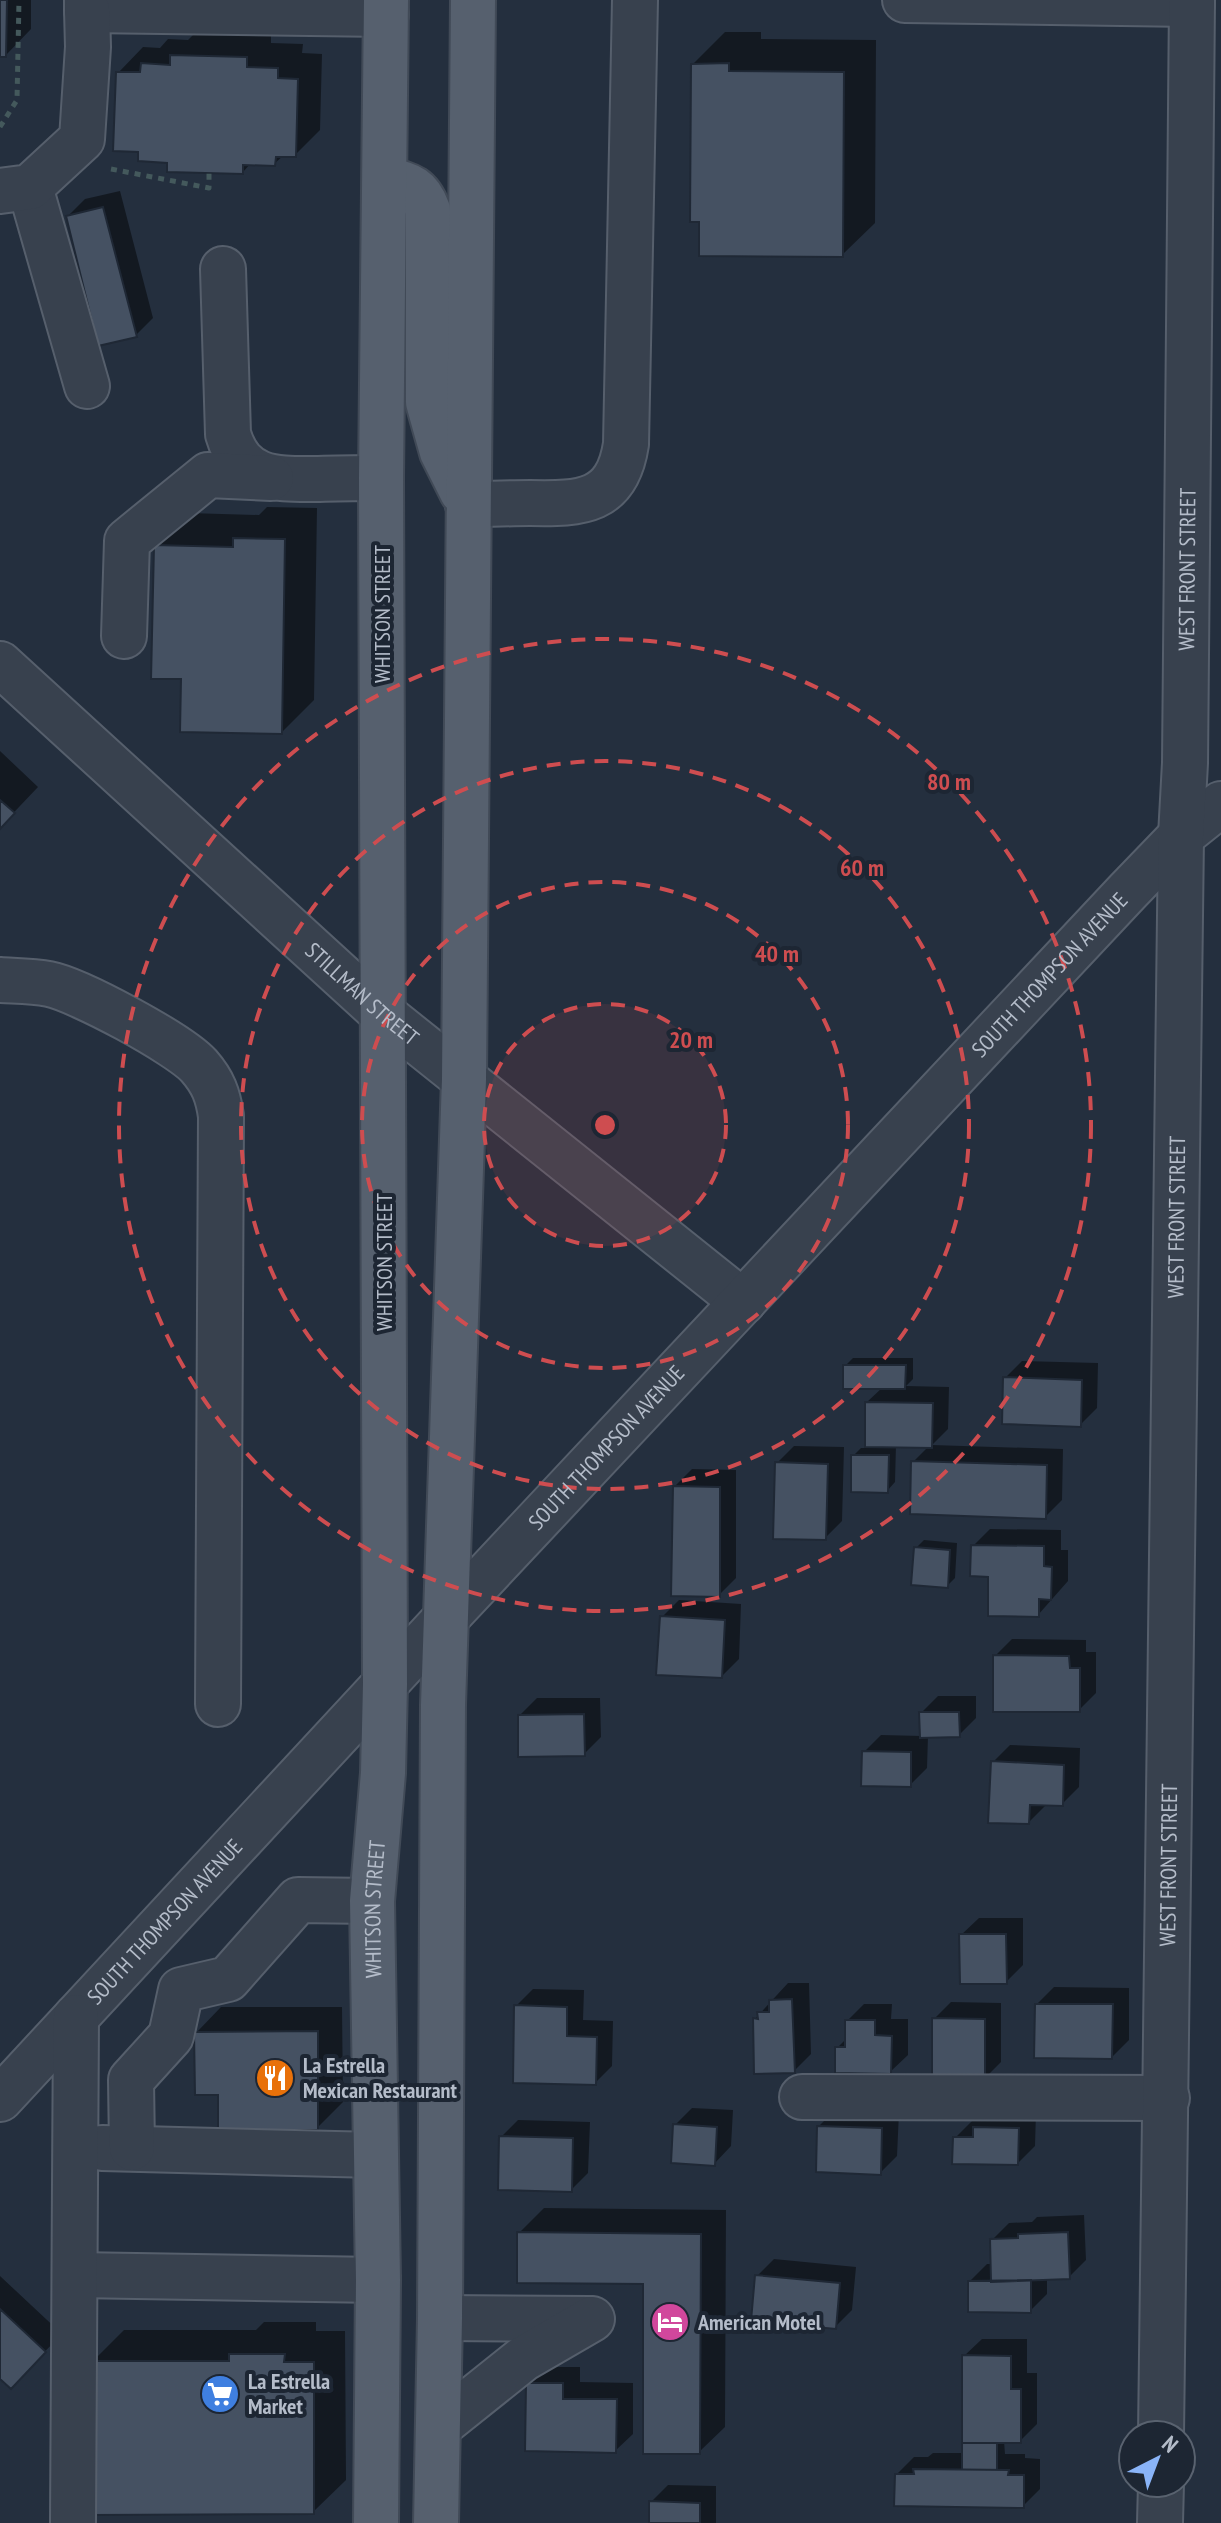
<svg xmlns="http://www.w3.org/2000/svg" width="1221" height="2523" font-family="'PT Sans Narrow',sans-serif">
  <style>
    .shadow { fill: #0007 }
    .building { fill: #455162; stroke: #1f2835; stroke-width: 2 }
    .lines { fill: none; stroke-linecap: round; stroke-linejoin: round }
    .minor-casing { stroke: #565f6c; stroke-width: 48 }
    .major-casing { stroke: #414a57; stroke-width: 48 }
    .path { stroke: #44595c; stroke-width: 5; stroke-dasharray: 6 6; stroke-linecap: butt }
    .minor { stroke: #38414e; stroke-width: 44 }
    .major { stroke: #56606e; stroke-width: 44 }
    .ring { fill: none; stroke: #ce4d50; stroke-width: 4; stroke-dasharray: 14 10 }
    .labels { text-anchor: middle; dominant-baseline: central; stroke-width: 8; stroke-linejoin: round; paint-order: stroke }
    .street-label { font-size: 22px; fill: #b4bcc9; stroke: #1d2633 }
    .poi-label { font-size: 22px; font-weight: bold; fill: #b4bcc9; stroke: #1d2633; text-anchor: start }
    .centre { fill: #ce4d50; stroke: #1d2633; stroke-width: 4 }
    .ring-label { font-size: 24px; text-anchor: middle; font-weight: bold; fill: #ce4d50; stroke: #1d2633; stroke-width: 8; stroke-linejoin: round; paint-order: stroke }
  </style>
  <rect width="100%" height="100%" fill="#242f3e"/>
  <path class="shadow" d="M0 0H31V29L6 55H0Z
    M197 31 271 33V43L303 44 302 53 322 54 320 130 295 155H284L274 164 251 163 243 172 169 161 140 150 118 73 143 47 160 48 168 39 188 40Z
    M725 32H761V39L876 40 875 223 842 255 693 64Z
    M120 191 153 318 136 335 68 216 85 199Z
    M267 507 317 508 314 700 282 732 183 677 156 546 188 513 259 515Z
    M0 751 38 787 0 827Z
    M853 1358H913V1379L906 1386 949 1387 948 1429 932 1445 1063 1449 1062 1500 1045 1517 913 1462 929 1446 896 1445 895 1482 887 1491 853 1456 861 1448H867V1402L883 1387 845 1366Z
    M1022 1361 1098 1363 1097 1408 1080 1425 1005 1378Z
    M794 1446 844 1447 842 1521 825 1538 777 1463Z
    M692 1469 736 1470V1578L719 1595 675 1486Z
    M990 1529 1061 1530V1550H1068V1581L1038 1615 990 1575 973 1546Z
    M924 1540 957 1543 955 1578 947 1586 916 1548Z
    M679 1600 741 1604 739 1659 722 1676 662 1617Z
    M1012 1639 1086 1640V1652H1096V1693L1079 1710 995 1656Z
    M938 1696H976V1718L959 1735 928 1736 927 1768 910 1785 864 1752 881 1735 922 1736 921 1713Z
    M537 1698H600L601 1737 584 1754 520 1715Z
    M1010 1745 1080 1748 1079 1787 1062 1804 1046 1805 1029 1822 993 1762Z
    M979 1918H1023V1965L1006 1982 961 1935Z
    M788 1983H809L811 2054 794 2071 755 2019Z
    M1054 1987 1129 1988V2040L1112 2057 1037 2004Z
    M533 1989 584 1990 583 2020 613 2021 612 2066 595 2083 516 2006Z
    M951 2002 1001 2003V2062L984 2079 934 2019Z
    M864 2004H892L891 2019H908V2055L890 2072 837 2048 847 2038V2021Z
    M221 2007H342L343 2102 317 2128 220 2093 196 2033Z
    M692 2108 733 2110 731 2146 714 2164 675 2125Z
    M836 2109 899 2112 897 2156 880 2173 819 2126Z
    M992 2110 1036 2112 1035 2146 1018 2163 955 2138 972 2121H982Z
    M518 2120 590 2122 588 2173 571 2190 501 2137Z
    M544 2208 726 2210 725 2427 699 2452 645 2282 519 2233Z
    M1084 2215 1086 2260 1069 2277 1047 2278V2294L1030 2311 970 2281 987 2264H993L992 2240 1009 2223 1032 2222 1037 2217Z
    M774 2259 856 2267 852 2310 835 2327 757 2276Z
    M0 2276 62 2334 11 2386 0 2376Z
    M264 2322H316V2331H345L346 2480 313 2512 92 2362 124 2330H256Z
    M982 2339H1027V2373H1037V2424L1020 2441H1004L1005 2454H1025V2458L1040 2459V2489L1023 2506 897 2474 914 2457H928L933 2453H964V2356Z
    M545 2367H580V2382L633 2383V2434L615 2451 528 2384Z
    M668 2485 716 2486V2523H651V2502Z"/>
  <path class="building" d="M0 0H7L6 57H0Z
    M170 55 247 57V67L278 68V78L298 79 296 157H276L275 166 243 165V174L167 172V163L138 161V152L113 151 116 72H140L141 63 170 65Z
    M729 63V71L844 72 843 257 699 256V222H690L691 64Z
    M103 207 137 337 98 346 66 216Z
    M233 538 285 539 282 734 180 732 181 679H151L154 545 233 547Z
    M0 800 15 813 0 829Z
    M843 1365H906L905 1389H843Z
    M1003 1377 1082 1380 1081 1427 1002 1424Z
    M865 1402 933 1403 932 1448 865 1447Z
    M851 1455H889L888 1493 851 1492Z
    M911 1461 1047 1465 1046 1519 910 1514Z
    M775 1462 828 1464 826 1540 773 1539Z
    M673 1486 720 1487V1597L671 1596Z
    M971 1545 1044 1546V1566L1052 1567 1051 1600 1039 1599V1617L988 1616V1577L970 1576Z
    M914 1547 950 1550 948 1588 911 1585Z
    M660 1616 725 1620 722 1678 656 1675Z
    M993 1655 1069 1656 1070 1668H1080V1712H993Z
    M919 1712H959L960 1737 920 1738Z
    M584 1714 585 1756 518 1757V1715Z
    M862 1751 911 1752V1787L861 1786Z
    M991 1761 1064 1765 1063 1806 1030 1805 1029 1824 988 1823Z
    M959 1934H1006L1007 1984H960Z
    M792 1999 795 2073 754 2074 753 2018 758 2019 757 2012H769V2000Z
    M1035 2004H1113L1112 2059 1034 2058Z
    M514 2005 567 2007V2036L597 2037 596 2085 513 2083Z
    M932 2018 985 2019V2081H932Z
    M845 2020H875V2035L892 2036 891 2074 835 2073V2047H845Z
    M318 2031V2130H218V2095H195L194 2032Z
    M673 2124 717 2127 715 2166 671 2163Z
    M817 2126 882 2128 881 2175 816 2172Z
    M973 2127 1019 2128 1018 2165 952 2164 953 2137H973Z
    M499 2136 573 2138 572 2192 498 2190Z
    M517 2232 701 2234 700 2454H643V2284L517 2283Z
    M1068 2232 1070 2279 991 2282 990 2239 1018 2238V2234Z
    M755 2275 840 2283 836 2329 751 2321Z
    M1031 2280V2313L968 2312V2281Z
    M0 2309 46 2352 11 2389 0 2379Z
    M229 2354H285L284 2362H314V2514L91 2515 90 2361H229Z
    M962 2355 1011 2356V2389H1021V2443H962Z
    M526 2383H563V2399H617L616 2453 525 2451Z
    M962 2443H997V2470H962Z
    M913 2469 1009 2470 1008 2475H1024V2508L894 2506 895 2474H914Z
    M649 2501 700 2503V2523H649Z"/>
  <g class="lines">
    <defs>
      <g id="minor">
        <path d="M87 0V10L386 14"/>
        <path d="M905 0 1192 4"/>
        <path d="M30 187 87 386"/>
        <path d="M0 191 30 187 82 139 88 47 87 10"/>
        <path d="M223 269 228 434C242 482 277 479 319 479 339 478 360 478 381 478"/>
        <path d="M468 505C489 504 509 503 530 503 582 504 617 503 626 444L635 0"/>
        <path d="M124 636 127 541 208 475 271 478"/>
        <path id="s1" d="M0 664 383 1014 743 1302"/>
        <path d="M0 980C16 981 33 981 49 984 79 990 179 1044 199 1066 213 1082 218 1095 221 1116L218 1704"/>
        <path d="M802 2097 1167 2098"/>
        <path id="s2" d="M0 2099 447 1617 1127 892 1181 836 1221 804"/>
        <path d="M102 2148 376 2155"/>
        <path d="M132 2148 131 2080 171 2036 181 1990 228 1979 298 1900 372 1901"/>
        <path d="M76 2275 378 2280"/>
        <path d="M440 2318 589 2319"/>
        <path d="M438 2427 523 2359 592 2319"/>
        <path id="s3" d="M1161 2435 1181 836 1185 763 1192 0"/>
        <path d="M73 2523 76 2017"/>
        <path d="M1160 2523 1161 2483"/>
      </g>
      <g id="major">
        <path d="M385 179C409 185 419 186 428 210V402L442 452 462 492"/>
        <path id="s4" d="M376 2523 378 2280 372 1901 383 1773 385 1684 381 478 386 0"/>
        <path d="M436 2523 440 2318 443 1705 464 1079 473 0"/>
      </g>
    </defs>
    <use href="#minor" class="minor-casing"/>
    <use href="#major" class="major-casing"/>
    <path class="path" d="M0 127 17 100 19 0
      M111 169 209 188V173"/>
    <use href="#minor" class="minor"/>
    <use href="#major" class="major"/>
  </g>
  <circle cx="605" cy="1125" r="121" fill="#ce4d50" fill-opacity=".12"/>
  <g class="ring">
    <circle cx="605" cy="1125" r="121"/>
    <circle cx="605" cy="1125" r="243"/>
    <circle cx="605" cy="1125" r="364"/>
    <circle cx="605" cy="1125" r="486"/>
  </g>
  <defs>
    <symbol id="restaurant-disc" viewBox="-11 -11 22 22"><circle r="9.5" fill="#e8710a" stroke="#1d2633"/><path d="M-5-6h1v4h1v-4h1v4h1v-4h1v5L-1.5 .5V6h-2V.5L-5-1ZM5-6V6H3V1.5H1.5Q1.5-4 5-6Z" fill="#fff"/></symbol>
    <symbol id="hotel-disc" viewBox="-11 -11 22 22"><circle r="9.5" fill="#d1479c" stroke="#1d2633"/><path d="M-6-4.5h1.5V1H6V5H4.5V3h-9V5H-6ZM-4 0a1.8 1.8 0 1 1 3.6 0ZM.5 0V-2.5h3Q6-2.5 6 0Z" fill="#fff"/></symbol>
    <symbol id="supermarket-disc" viewBox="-11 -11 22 22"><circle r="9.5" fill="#3f7fe0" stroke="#1d2633"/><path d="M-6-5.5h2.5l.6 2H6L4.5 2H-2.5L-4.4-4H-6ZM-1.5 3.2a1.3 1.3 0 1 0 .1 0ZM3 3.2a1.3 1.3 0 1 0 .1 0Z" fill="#fff"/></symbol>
  </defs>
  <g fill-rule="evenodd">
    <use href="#restaurant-disc" x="253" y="2056" width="44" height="44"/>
    <use href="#hotel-disc" x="648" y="2300" width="44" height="44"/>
    <use href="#supermarket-disc" x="198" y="2372" width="44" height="44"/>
  </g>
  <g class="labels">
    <g class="street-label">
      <text stroke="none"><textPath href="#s3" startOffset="1866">WEST FRONT STREET</textPath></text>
      <text transform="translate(382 614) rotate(-90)">WHITSON STREET</text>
      <text stroke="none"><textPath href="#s2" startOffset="1538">SOUTH THOMPSON AVENUE</textPath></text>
      <text stroke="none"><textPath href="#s1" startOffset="490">STILLMAN STREET</textPath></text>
      <text stroke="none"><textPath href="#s3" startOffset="1218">WEST FRONT STREET</textPath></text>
      <text transform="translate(384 1262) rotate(-90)">WHITSON STREET</text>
      <text stroke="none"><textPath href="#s2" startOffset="890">SOUTH THOMPSON AVENUE</textPath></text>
      <text stroke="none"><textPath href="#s3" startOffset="570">WEST FRONT STREET</textPath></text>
      <text stroke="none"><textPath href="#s4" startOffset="614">WHITSON STREET</textPath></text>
      <text stroke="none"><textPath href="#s2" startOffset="242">SOUTH THOMPSON AVENUE</textPath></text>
    </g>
    <g class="poi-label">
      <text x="303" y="2065">La Estrella<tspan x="303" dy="25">Mexican Restaurant</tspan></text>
      <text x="698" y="2322">American Motel</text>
      <text x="248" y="2381">La Estrella<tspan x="248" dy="25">Market</tspan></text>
    </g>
  </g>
  <circle cx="605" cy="1125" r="12" class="centre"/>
  <g class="ring-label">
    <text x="949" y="790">80 m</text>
    <text x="862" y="876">60 m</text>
    <text x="777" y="962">40 m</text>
    <text x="691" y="1048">20 m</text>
  </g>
  <g transform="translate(1157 2459) rotate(42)"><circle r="38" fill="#1d2633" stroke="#59626f" stroke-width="2"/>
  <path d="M0-6L14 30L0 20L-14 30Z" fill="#8ab4f8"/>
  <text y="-12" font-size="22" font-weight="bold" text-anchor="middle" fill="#b4bcc9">N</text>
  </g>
</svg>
